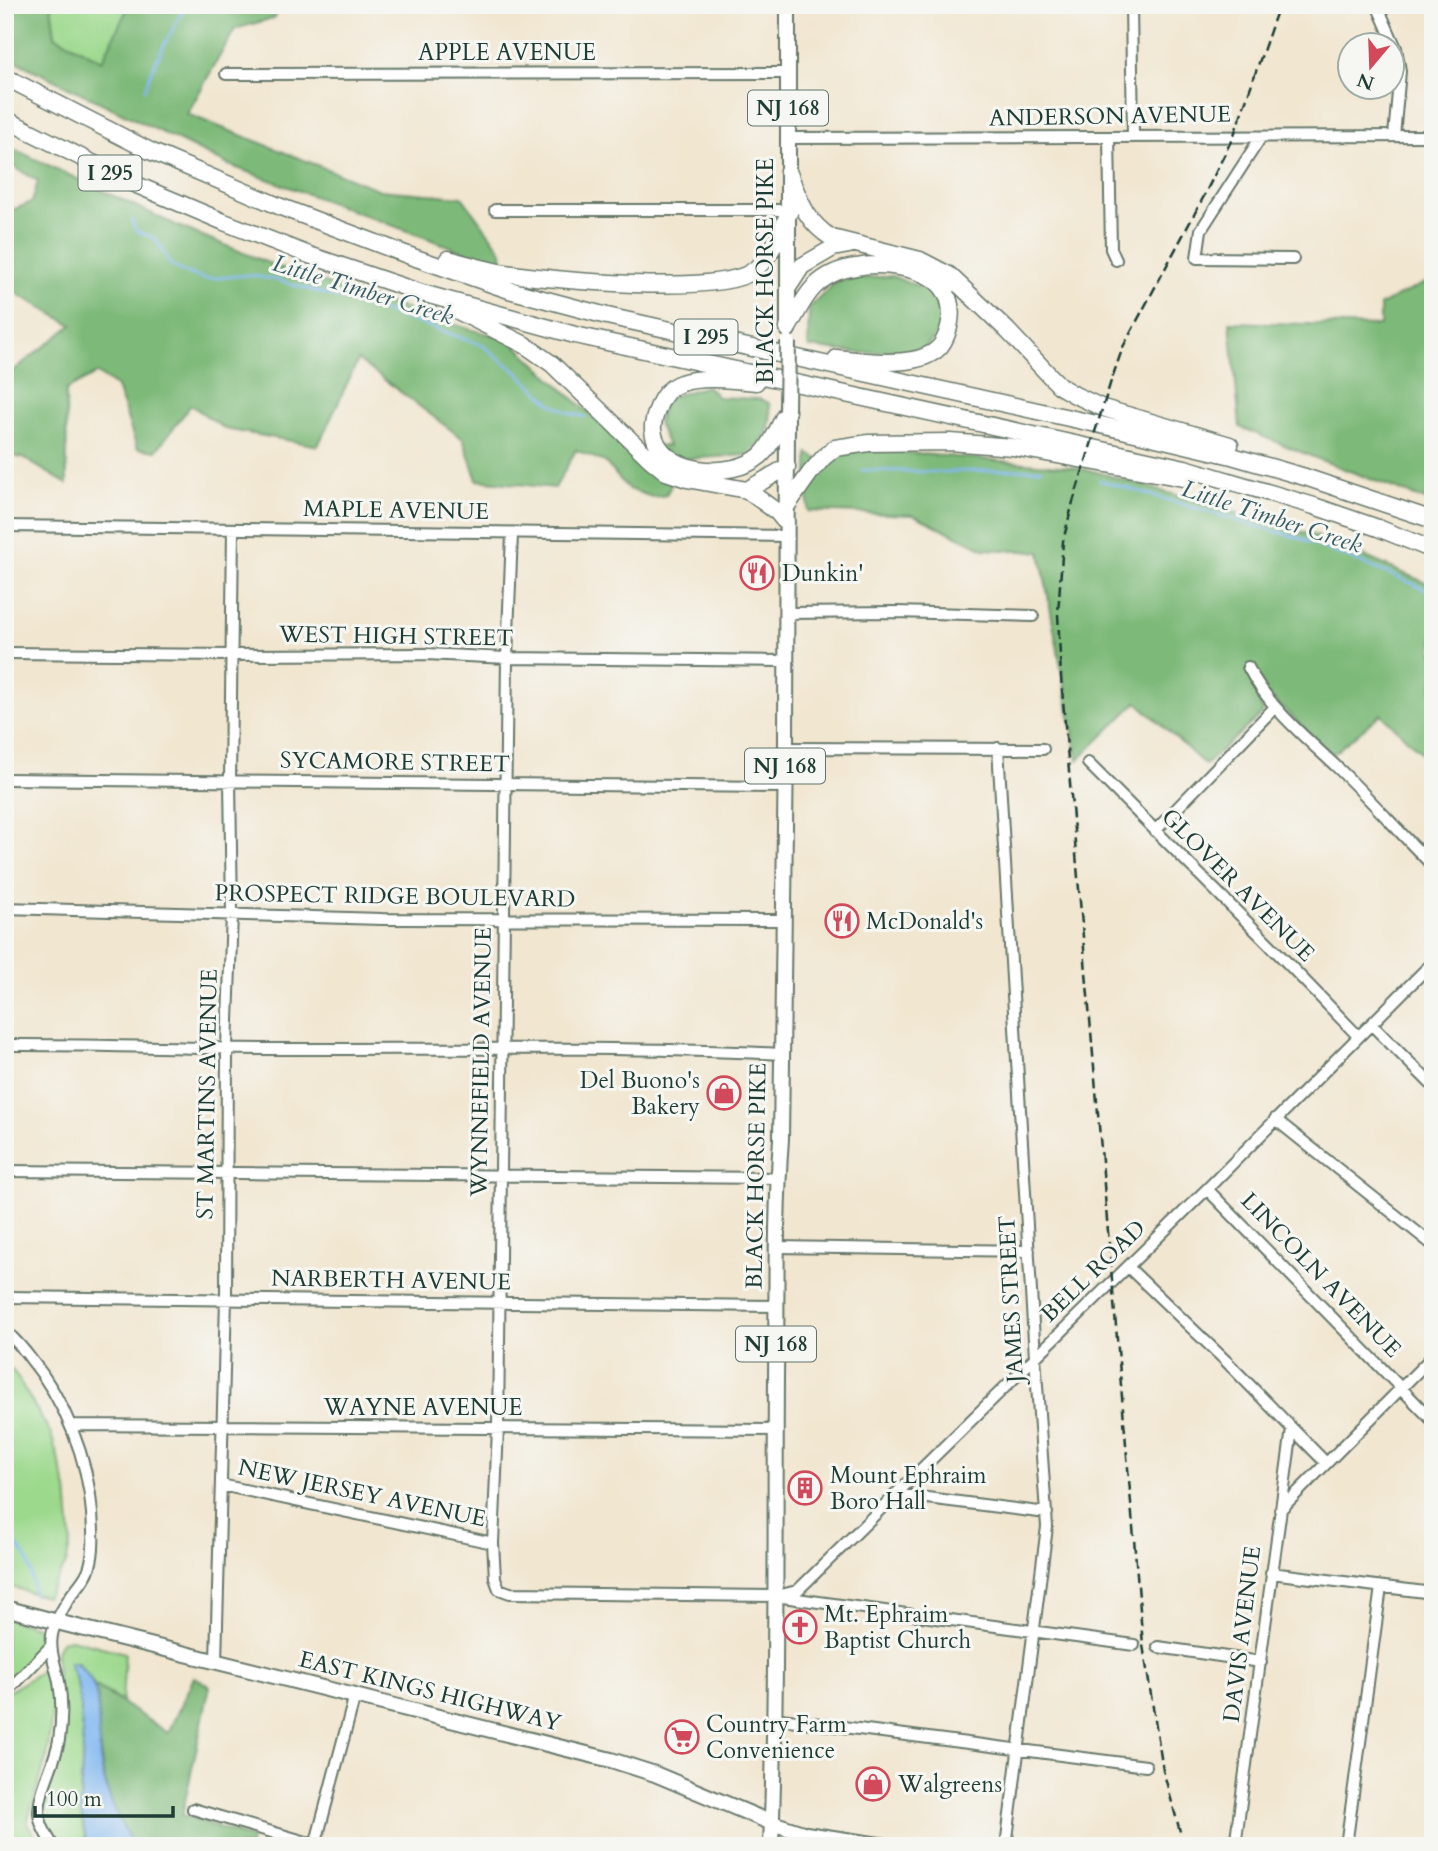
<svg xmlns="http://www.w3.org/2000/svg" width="1438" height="1851" font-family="Cardo,serif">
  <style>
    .green { fill: #9cd98d; stroke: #5e8b60; stroke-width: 2 }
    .forest { fill: #7db978; stroke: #4e7b56; stroke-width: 2 }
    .water { fill: #82b8f1; stroke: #507a92; stroke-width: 2 }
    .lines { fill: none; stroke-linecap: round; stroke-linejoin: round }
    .stream { stroke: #82b8f1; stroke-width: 2.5 }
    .minor-casing { stroke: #68786b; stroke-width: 14 }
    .major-casing { stroke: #68786b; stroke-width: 18 }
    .highway-casing { stroke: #68786b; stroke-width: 19 }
    .minor { stroke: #fff; stroke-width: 10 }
    .major { stroke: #fff; stroke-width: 14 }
    .highway { stroke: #fff; stroke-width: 16 }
    .rail { stroke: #1f3d34; stroke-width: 2.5; stroke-dasharray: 10 5; stroke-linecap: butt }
    .major-bridge-casing { stroke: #68786b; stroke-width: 18; stroke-linecap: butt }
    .major-bridge { stroke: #fff; stroke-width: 14 }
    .labels { text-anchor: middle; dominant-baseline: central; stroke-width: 6; stroke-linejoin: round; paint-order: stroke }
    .shield { fill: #f6f6f2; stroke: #60746d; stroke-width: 2 }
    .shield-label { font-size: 21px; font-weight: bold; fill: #1f3d34 }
    .street-label { font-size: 23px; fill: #1f3d34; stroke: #f6f6f2 }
    .poi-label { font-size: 23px; fill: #1f3d34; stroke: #f6f6f2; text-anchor: start }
    .water-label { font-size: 24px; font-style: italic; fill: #385c63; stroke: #f6f6f2 }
  </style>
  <rect width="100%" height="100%" fill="#f6f6f2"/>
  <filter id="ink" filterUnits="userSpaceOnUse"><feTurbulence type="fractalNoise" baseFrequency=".0143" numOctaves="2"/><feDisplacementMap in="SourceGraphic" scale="14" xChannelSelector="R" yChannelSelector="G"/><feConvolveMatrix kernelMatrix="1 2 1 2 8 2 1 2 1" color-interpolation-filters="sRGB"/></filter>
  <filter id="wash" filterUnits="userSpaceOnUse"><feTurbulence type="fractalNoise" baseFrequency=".00686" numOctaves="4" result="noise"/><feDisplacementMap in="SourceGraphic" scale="28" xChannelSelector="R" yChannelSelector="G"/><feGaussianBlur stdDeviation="1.57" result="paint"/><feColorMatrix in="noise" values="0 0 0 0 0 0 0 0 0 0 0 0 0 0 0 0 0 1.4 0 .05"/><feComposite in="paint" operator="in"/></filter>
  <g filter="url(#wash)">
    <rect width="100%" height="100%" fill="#f1e6d0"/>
    <path class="green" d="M51 5H151L128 8 102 61 55 36Z
      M5 1362 16 1375 51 1434 67 1489 71 1540 66 1564 46 1597 5 1585Z
      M5 1618 36 1627 42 1633 44 1644 29 1665 5 1689Z
      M71 1639 125 1653 122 1701 94 1685 78 1662H69C80 1688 85 1719 83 1748 82 1779 75 1816 89 1846H58L45 1824 42 1812 59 1753 56 1651 61 1641Z
      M43 1670 53 1703 47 1756 27 1823 42 1846H5V1694Z"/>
    <path class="forest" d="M15 5H51L55 36 102 61 129 5H281L274 18 235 29 187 114 380 190 462 197 502 251 503 264 486 260 229 165 19 63 5 54V25L8 26Z
      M5 145 178 226 293 273 469 329 509 339 624 446H668L658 423 664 399 707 386 718 397 759 399 769 403C774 429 766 437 748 455L684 459 666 495 652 497 628 489 605 462 576 450 555 488 477 480 463 439 358 360 318 446 225 429 191 405 156 451 137 448 117 387 97 373 66 390 67 484 23 458 5 455V377L72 325 5 287V213L32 202 38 181 5 162Z
      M892 276 932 292 943 327 924 349 860 353 808 347 809 308 838 280Z
      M1433 279V503L1313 457 1240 427 1230 322 1380 326V305Z
      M854 448 1072 467 1097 472 1322 538 1433 586V764L1381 714 1333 754 1252 681 1263 713 1205 765 1137 702 1078 760 1040 552 984 549 914 515 808 511V453L821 461Z
      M194 1677 210 1686 182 1815 251 1838 250 1846H134C111 1809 102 1782 99 1739 98 1721 100 1702 94 1685L168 1733Z"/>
    <path class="water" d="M73 1662C84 1667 92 1680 96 1692 100 1714 98 1736 100 1758 104 1791 117 1819 134 1846H89L86 1840 80 1805 83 1745 81 1710 77 1681 70 1666V1663Z"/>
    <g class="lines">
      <path class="stream" d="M145 89C154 60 171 31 187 5
        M132 220 135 229 139 232 156 239 170 264 184 272 205 279 249 275 277 280 396 315 482 345 517 372 552 404 570 413 585 417
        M862 470 941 472 1041 469
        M1099 480 1299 538 1402 579 1433 593
        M5 1533C11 1541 19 1547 25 1555 32 1567 32 1582 34 1595"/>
    </g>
  </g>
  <g filter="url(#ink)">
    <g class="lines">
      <defs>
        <path id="minor" d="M1131 5 1133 136
          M1377 5 1396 48 1400 71 1394 136
          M226 74 788 73
          M1109 137 1111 249 1116 260
          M1261 137 1201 230 1197 258 1293 259
          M788 138 1433 136
          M495 210H788
          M5 526 786 536
          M512 534 507 658 498 1428 493 1543 495 1578 499 1589 510 1593 775 1596 1134 1645
          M785 613 897 612 1033 616
          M5 653 231 655 426 654 507 658 785 661
          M1248 667C1269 708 1305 737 1338 768 1371 800 1401 834 1433 866
          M786 748 1043 749
          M998 748 1035 1357 1047 1527 1006 1846
          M1088 763 1270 945 1358 1036
          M5 779 784 787
          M1155 831 1275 707
          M5 908 382 919 783 920
          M1371 1024 1433 1086
          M5 1045C99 1044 193 1049 287 1049 452 1049 617 1046 782 1054
          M1275 1119 1433 1245
          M5 1171 778 1178
          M1207 1189 1433 1421
          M777 1247 1029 1251
          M1128 1267 1226 1361 1326 1463
          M5 1297 776 1306
          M5 1330C14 1339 23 1348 30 1358 65 1400 88 1459 92 1513 93 1531 95 1549 90 1566 87 1578 77 1587 70 1597 63 1608 54 1623 52 1635 49 1652 56 1666 59 1682 62 1700 62 1722 59 1740 55 1764 40 1787 39 1812 39 1824 47 1835 53 1846
          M70 1425 776 1430
          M221 1485 493 1543
          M895 1494 1047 1513
          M1280 1510 1433 1356
          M1271 1573 1433 1593
          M781 1595 797 1591 1207 1189 1433 962
          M1158 1647 1261 1662
          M216 1661 226 1299 227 1047 232 914 230 781 233 529
          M5 1694 51 1646
          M773 1718 1146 1766
          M193 1809 320 1846
          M315 1846 355 1695
          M1235 1846C1254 1707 1272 1567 1292 1429
          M1346 1846 1381 1587"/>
        <path id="major" d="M788 5V330
          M5 1608 69 1625 611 1760 655 1774 772 1823 806 1834 886 1846
          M771 1846C777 1690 775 1534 776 1378 777 1299 775 1219 781 1139L786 748 787 412"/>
        <path id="highway" d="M5 77 150 151 281 207 413 257 509 290 607 316 1101 425 1232 456 1305 477 1433 520
          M5 119 132 183 224 222 309 255 422 293 575 335 1185 468 1314 506 1378 528 1433 550
          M788 171C799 198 805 222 832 238L920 260 949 275 1007 330 1050 376 1061 387 1075 395 1103 408 1230 445
          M448 259C467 264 486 270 505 273 550 280 720 296 753 271 772 257 779 234 789 213
          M789 286 802 266 833 248 849 245
          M458 311 525 345 552 364 650 459 666 472 687 479 747 490 777 512 786 523
          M788 328C796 315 803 298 814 287 825 276 840 269 856 267 880 262 926 267 942 287 950 297 952 309 950 322 948 333 943 347 932 353 910 367 862 361 837 358
          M756 382C735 380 701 376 681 383 671 386 663 395 659 405 656 414 652 421 653 430 658 475 732 480 760 456 772 446 779 425 787 411
          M747 490 787 467
          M786 507 810 473 824 457 835 448 869 443 950 442 1013 447 1183 478"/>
      </defs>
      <use href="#minor" class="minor-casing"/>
      <use href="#major" class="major-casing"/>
      <use href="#highway" class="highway-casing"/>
      <use href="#minor" class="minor"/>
      <use href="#major" class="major"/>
      <use href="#highway" class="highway"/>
      <path class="rail" d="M1184 1846 1163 1770 1143 1645 1061 677 1058 614 1063 541 1073 502 1111 381 1123 347 1203 198 1234 135 1279 5"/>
      <defs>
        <path id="major-bridge" d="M787 411 788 342"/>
      </defs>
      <use href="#major-bridge" class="major-bridge-casing"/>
      <use href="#major-bridge" class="major-bridge"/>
    </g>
  </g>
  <defs>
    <symbol id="restaurant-ring" viewBox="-11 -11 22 22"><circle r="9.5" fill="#f6f6f2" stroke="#d1495b" stroke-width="1.5"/><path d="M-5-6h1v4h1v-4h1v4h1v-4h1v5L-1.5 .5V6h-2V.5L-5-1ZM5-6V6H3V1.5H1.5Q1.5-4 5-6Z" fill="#d1495b"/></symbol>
    <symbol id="shop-ring" viewBox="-11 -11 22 22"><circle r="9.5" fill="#f6f6f2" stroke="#d1495b" stroke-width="1.5"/><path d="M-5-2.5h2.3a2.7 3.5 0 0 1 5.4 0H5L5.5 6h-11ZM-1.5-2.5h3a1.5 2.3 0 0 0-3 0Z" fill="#d1495b"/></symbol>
    <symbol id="building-ring" viewBox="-11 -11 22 22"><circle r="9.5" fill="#f6f6f2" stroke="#d1495b" stroke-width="1.5"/><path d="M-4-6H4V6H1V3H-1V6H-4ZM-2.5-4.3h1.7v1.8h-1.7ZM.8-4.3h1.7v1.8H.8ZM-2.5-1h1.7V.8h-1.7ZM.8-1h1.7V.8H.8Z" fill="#d1495b"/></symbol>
    <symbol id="church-ring" viewBox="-11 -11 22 22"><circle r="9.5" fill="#f6f6f2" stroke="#d1495b" stroke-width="1.5"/><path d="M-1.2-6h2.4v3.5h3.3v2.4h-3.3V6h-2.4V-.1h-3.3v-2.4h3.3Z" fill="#d1495b"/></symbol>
    <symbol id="supermarket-ring" viewBox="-11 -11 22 22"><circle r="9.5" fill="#f6f6f2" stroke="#d1495b" stroke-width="1.5"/><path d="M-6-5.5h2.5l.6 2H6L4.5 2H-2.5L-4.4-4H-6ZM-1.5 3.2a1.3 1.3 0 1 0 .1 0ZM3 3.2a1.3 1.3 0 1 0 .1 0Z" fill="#d1495b"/></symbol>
  </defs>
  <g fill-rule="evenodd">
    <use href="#restaurant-ring" x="738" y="554" width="38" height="38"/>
    <use href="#restaurant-ring" x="823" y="902" width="38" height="38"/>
    <use href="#shop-ring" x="705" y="1074" width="38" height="38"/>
    <use href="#building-ring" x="786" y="1469" width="38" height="38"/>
    <use href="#church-ring" x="781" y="1608" width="38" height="38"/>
    <use href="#supermarket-ring" x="663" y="1718" width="38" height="38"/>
    <use href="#shop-ring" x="854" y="1765" width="38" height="38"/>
  </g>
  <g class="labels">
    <g class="shield">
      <rect x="748" y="90.5" width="80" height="35" rx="5"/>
      <rect x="78.5" y="155.5" width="63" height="35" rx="5"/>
      <rect x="674.5" y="319.5" width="63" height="35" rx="5"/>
      <rect x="745" y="748.5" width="80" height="35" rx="5"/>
      <rect x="736" y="1326.5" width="80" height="35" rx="5"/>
    </g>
    <g class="shield-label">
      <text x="788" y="108">NJ 168</text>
      <text x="110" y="173">I 295</text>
      <text x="706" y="337">I 295</text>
      <text x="785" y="766">NJ 168</text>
      <text x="776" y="1344">NJ 168</text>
    </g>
    <g class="street-label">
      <text x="507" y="52">APPLE AVENUE</text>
      <text transform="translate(1110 116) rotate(-1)">ANDERSON AVENUE</text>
      <text transform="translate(765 271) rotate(-90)">BLACK HORSE PIKE</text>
      <text transform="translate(396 510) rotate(1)">MAPLE AVENUE</text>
      <text transform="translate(396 636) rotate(1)">WEST HIGH STREET</text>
      <text transform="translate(395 762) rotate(1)">SYCAMORE STREET</text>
      <text transform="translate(1238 885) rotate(45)">GLOVER AVENUE</text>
      <text transform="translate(395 896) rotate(1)">PROSPECT RIDGE BOULEVARD</text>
      <text transform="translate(481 1062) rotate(-89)">WYNNEFIELD AVENUE</text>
      <text transform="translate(207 1094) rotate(-89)">ST MARTINS AVENUE</text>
      <text transform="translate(756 1176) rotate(-89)">BLACK HORSE PIKE</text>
      <text transform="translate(1093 1271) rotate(-44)">BELL ROAD</text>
      <text transform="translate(1321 1275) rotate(46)">LINCOLN AVENUE</text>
      <text transform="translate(391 1280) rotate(1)">NARBERTH AVENUE</text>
      <text transform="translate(1011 1299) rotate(-93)">JAMES STREET</text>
      <text x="423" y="1407">WAYNE AVENUE</text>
      <text transform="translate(362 1493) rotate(12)">NEW JERSEY AVENUE</text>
      <text transform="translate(1242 1634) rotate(-83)">DAVIS AVENUE</text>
      <text transform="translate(430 1691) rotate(14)">EAST KINGS HIGHWAY</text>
    </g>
    <g class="poi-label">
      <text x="782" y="573">Dunkin'</text>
      <text x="866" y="921">McDonald's</text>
      <text x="700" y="1080" text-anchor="end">Del Buono's<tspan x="700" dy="26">Bakery</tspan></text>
      <text x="830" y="1475">Mount Ephraim<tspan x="830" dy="26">Boro Hall</tspan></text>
      <text x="824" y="1614">Mt. Ephraim<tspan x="824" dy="26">Baptist Church</tspan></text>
      <text x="706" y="1724">Country Farm<tspan x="706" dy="26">Convenience</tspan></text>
      <text x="898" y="1784">Walgreens</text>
    </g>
    <g class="water-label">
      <text transform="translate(363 290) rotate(17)">Little Timber Creek</text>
      <text transform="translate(1272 517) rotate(18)">Little Timber Creek</text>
    </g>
  </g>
  <rect width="1438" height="1851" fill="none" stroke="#f6f6f2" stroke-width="28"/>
  <g transform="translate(1371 66) rotate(199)"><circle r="33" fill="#f6f6f2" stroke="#a0aca6" stroke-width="2"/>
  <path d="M0-5L12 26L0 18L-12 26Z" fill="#d1495b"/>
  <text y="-10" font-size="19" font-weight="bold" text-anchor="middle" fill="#1f3d34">N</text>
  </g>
  <path d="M35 1806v10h138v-10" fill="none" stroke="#1f3d34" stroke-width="3.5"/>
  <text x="46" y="1806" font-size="21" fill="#1f3d34" stroke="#f6f6f2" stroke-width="5" paint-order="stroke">100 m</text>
</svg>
